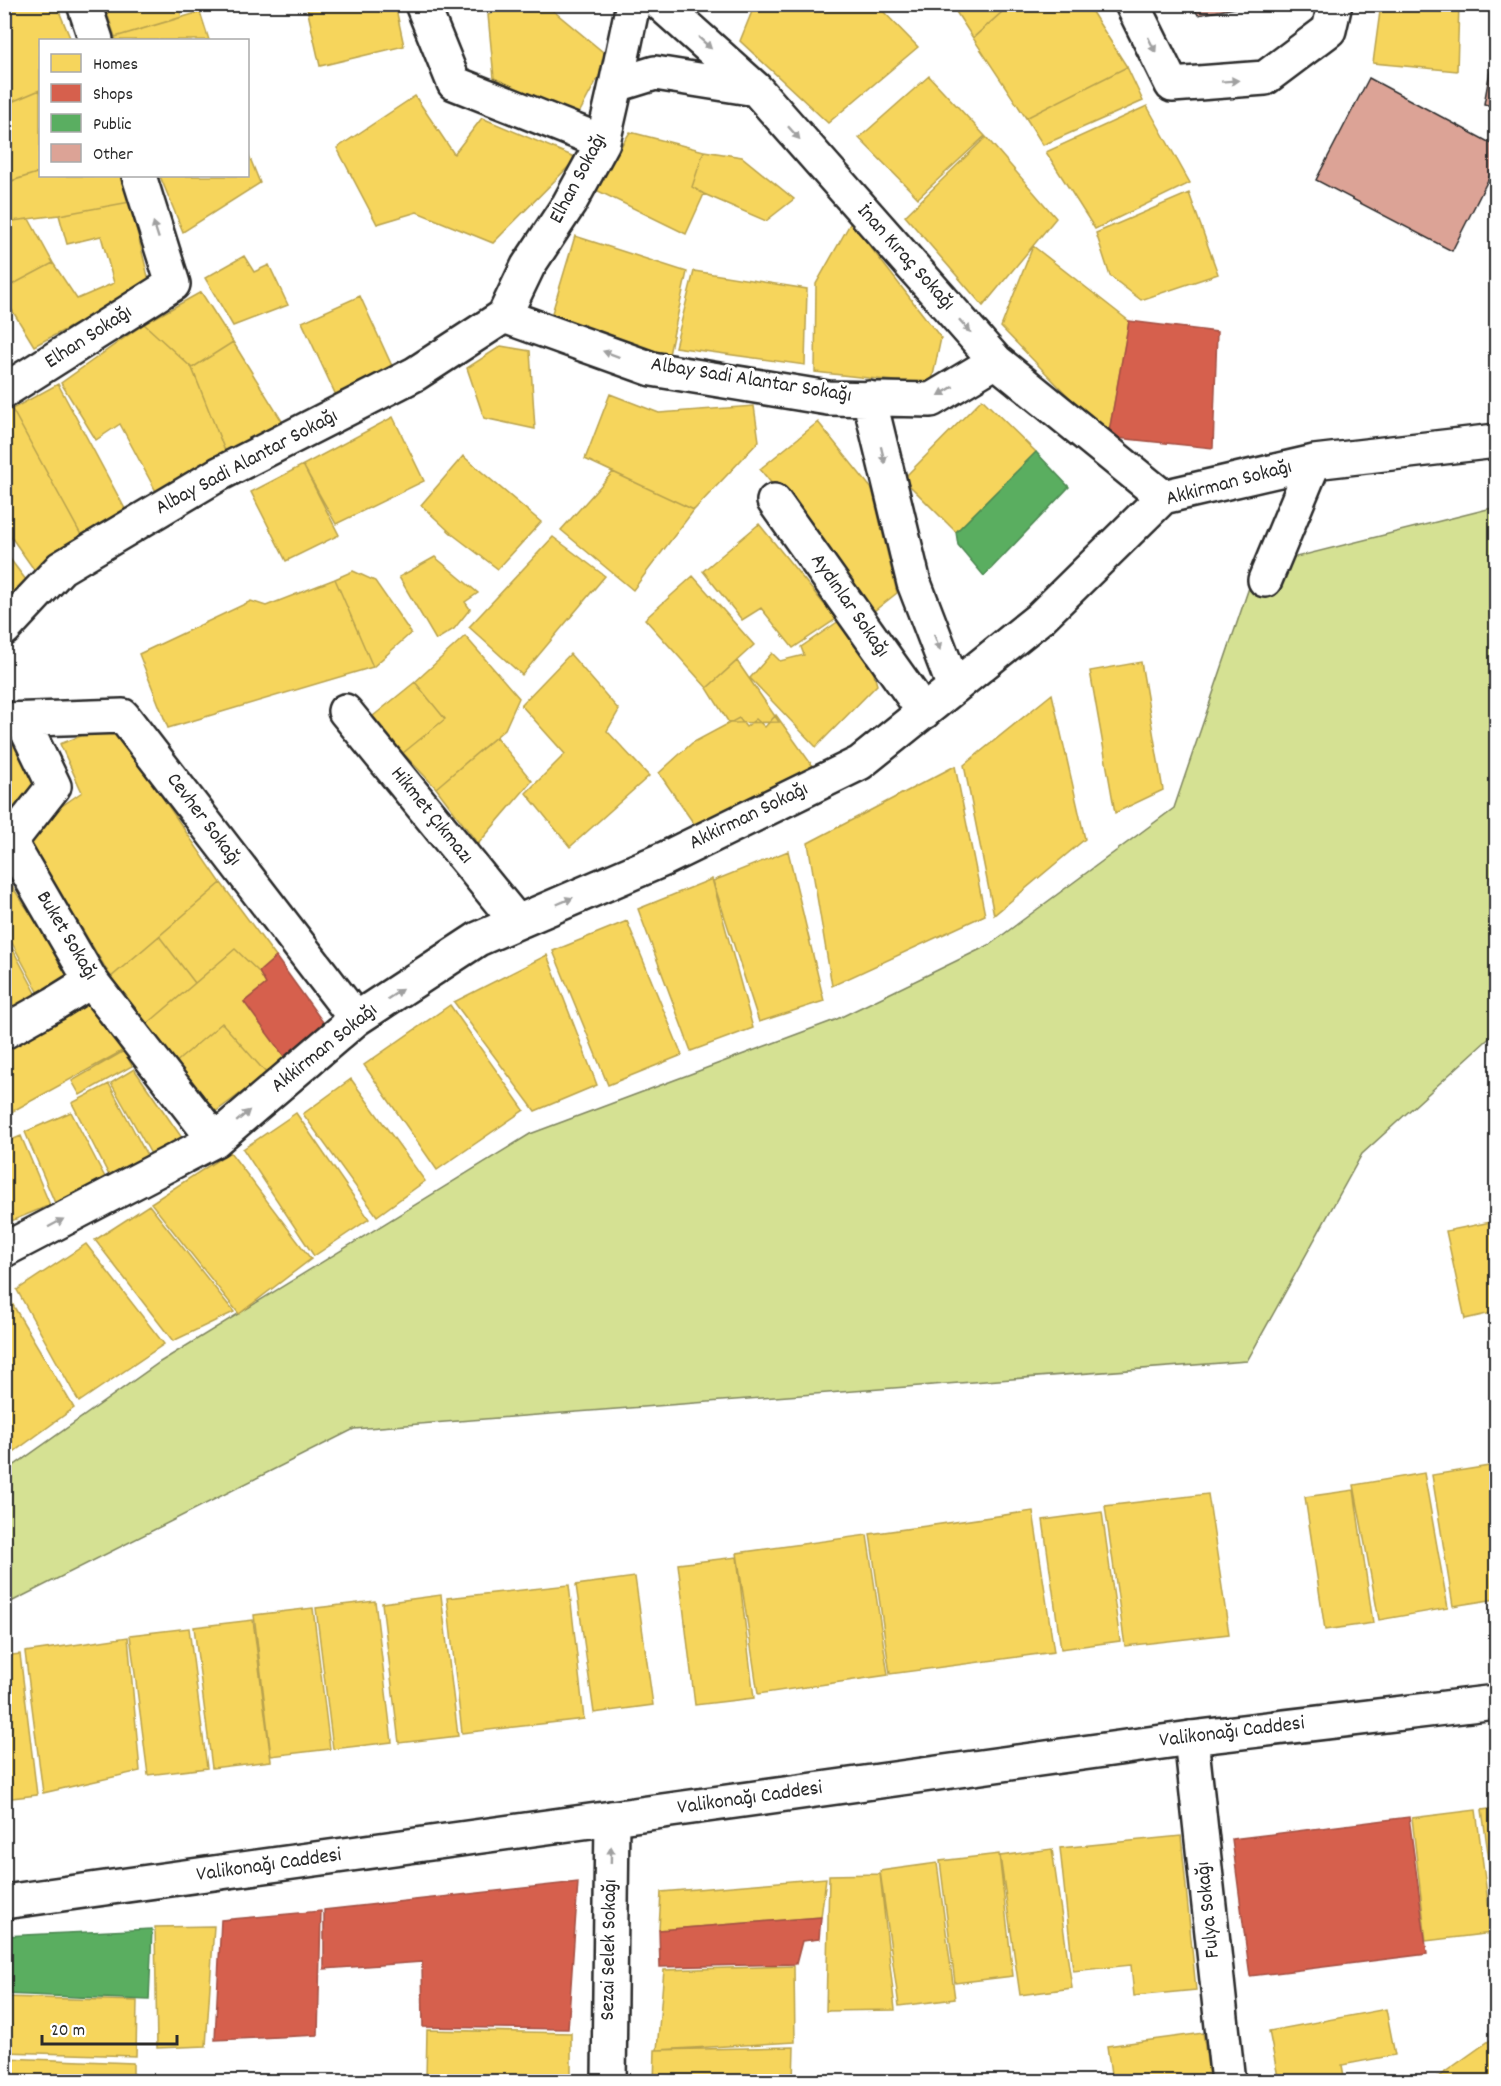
<svg xmlns="http://www.w3.org/2000/svg" width="1501" height="2086" font-family="Dekko,sans-serif">
  <style>
    .green { fill: #d5e193; stroke: #80865f; stroke-width: 1.5 }
    .homes { fill: #f6d55c; stroke: #b9a24d; stroke-width: 1.5 }
    .shops { fill: #d6604d; stroke: #a35043; stroke-width: 1.5 }
    .public { fill: #5aae61; stroke: #4c8751; stroke-width: 1.5 }
    .building { fill: #dca396; stroke: #2b2b2b; stroke-width: 1.5 }
    .lines { fill: none; stroke-linecap: round; stroke-linejoin: round }
    .minor-casing { stroke: #2b2b2b; stroke-width: 38 }
    .tertiary-casing { stroke: #2b2b2b; stroke-width: 38 }
    .minor { stroke: #fff; stroke-width: 33 }
    .tertiary { stroke: #fff; stroke-width: 33 }
    .oneway { fill: #a0a0a0 }
    .labels { text-anchor: middle; dominant-baseline: central; stroke-width: 6; stroke-linejoin: round; paint-order: stroke }
    .street-label { font-size: 21px; fill: #2b2b2b; stroke: #fff }
  </style>
  <rect width="100%" height="100%" fill="#fff"/>
  <filter id="ink" filterUnits="userSpaceOnUse"><feTurbulence type="fractalNoise" baseFrequency=".0167" numOctaves="2"/><feDisplacementMap in="SourceGraphic" scale="12" xChannelSelector="R" yChannelSelector="G"/><feConvolveMatrix kernelMatrix="1 2 1 2 8 2 1 2 1" color-interpolation-filters="sRGB"/></filter>
  <g filter="url(#ink)">
    <path class="green" d="M1496 507V1032L1362 1154 1247 1361 354 1429 5 1605V1472L160 1362 530 1134 835 1020 989 945 1174 808 1256 567Z"/>
    <path class="homes" d="M4 4H56L71 40H40V90L9 103 4 94Z
      M104 4H178L182 17 115 37Z
      M306 4H395L404 46 320 66Z
      M510 4H545L609 57 578 115 494 78 488 15Z
      M755 4H876L918 47 828 123 740 41Z
      M951 4H1011L973 38Z
      M1011 4H1087L1127 67 1026 118 973 38Z
      M1381 4H1459L1457 71 1373 63Z
      M200 12 209 40H116L115 37Z
      M1127 67 1143 101 1043 145 1026 118Z
      M929 76 985 136 918 198 859 138Z
      M40 90V172L9 182 4 168V108L9 103Z
      M415 96 454 154 482 118 577 158 493 243 417 212 377 224 337 148Z
      M1147 106 1190 183 1095 229 1046 152Z
      M630 132 704 151 692 187 704 194 686 234 594 189Z
      M986 137 1056 218 983 306 905 216Z
      M704 151 742 157 794 199 766 221 704 194 692 187Z
      M248 153 260 183 183 232 160 176H248Z
      M40 172V176H123L130 202 59 215 4 222V183Z
      M1189 193 1218 274 1141 300 1110 276 1096 233Z
      M130 202 150 285 34 346 4 297V289L53 263 77 299 114 283 101 236 67 244 59 215Z
      M29 219 53 263 4 289V222Z
      M851 222 941 338 931 385 815 372 816 284Z
      M575 236 687 272 668 359 549 323Z
      M1033 246 1129 321 1108 437 1001 327Z
      M244 256 254 272 269 265 288 305 233 326 205 278Z
      M694 271 807 289 805 365 675 347Z
      M201 292 233 342 192 368 144 324Z
      M360 296 397 377 340 404 302 322Z
      M144 324 192 368 225 451 159 497 120 424 96 440 61 383Z
      M233 342 285 426 225 451 192 368Z
      M501 346 530 351 535 429 484 418 467 368Z
      M58 384 131 520 86 544 12 409Z
      M610 394 659 413 754 406 759 441 694 510 585 459Z
      M982 399 1036 452 956 532 903 479Z
      M12 409 86 544 35 571 4 527V414Z
      M393 417 424 481 336 524 303 465Z
      M818 422 872 489 897 593 874 611 760 469Z
      M463 456 541 522 498 569 452 534 421 505Z
      M303 465 339 535 286 561 251 492Z
      M613 472 694 510 633 590 561 530Z
      M759 524 836 619 793 648 761 608 742 620 703 571Z
      M553 537 605 576 522 675 469 627Z
      M4 551 26 580 4 599Z
      M435 557 478 593 465 602 470 609 454 629 436 640 399 577Z
      M353 571 375 581 411 633 373 667 335 579Z
      M693 576 754 645 707 688 645 619Z
      M335 579 373 667 168 728 139 654 251 601 266 606Z
      M839 621 870 660 877 685 816 747 750 678 772 653 780 661 804 655 801 647Z
      M465 636 519 698 505 729 436 788 403 753 445 719 415 682Z
      M570 654 619 710 607 731 649 776 570 847 526 793 565 754 521 705Z
      M737 661 779 722 729 723 707 688Z
      M1141 662 1163 790 1115 813 1090 671Z
      M415 682 445 719 403 753 373 716Z
      M1052 694 1085 839 994 915 964 765Z
      M776 715 814 768 701 834 659 773 692 743 739 718 746 727 756 719 765 727Z
      M112 724 221 883 111 977 24 832 82 792 60 744Z
      M12 735 35 783 4 822V738Z
      M496 737 532 781 478 844 436 788Z
      M955 766 985 915 832 986 808 843Z
      M788 851 824 1001 759 1022 713 881Z
      M7 879 73 977 41 997 4 928V881Z
      M712 879 753 1028 691 1051 638 909Z
      M221 883 276 957 259 972 235 949 195 983 159 936Z
      M627 921 682 1055 608 1085 553 951Z
      M4 933 38 997 4 1013Z
      M159 936 195 983 146 1025 111 977Z
      M235 949 259 972 266 984 244 1002 286 1059 267 1074 222 1023 174 1064 146 1025Z
      M547 955 597 1085 535 1111 454 1002Z
      M90 1001 122 1051 4 1116V1049Z
      M450 1005 524 1110 437 1170 364 1065Z
      M222 1023 267 1074 211 1115 174 1064Z
      M124 1051 132 1066 80 1095 72 1081Z
      M134 1069 187 1145 155 1161 111 1083Z
      M351 1079 425 1181 377 1216 303 1114Z
      M109 1084 151 1163 113 1183 72 1103Z
      M71 1112 108 1183 55 1203 25 1132Z
      M296 1113 369 1219 314 1256 243 1149Z
      M21 1136 50 1205 4 1224V1143Z
      M230 1152 311 1259 239 1314 151 1203Z
      M149 1205 234 1312 173 1341 95 1240Z
      M1496 1221V1312L1465 1319 1446 1231Z
      M86 1244 164 1344 79 1402 17 1290Z
      M7 1295 74 1408 4 1459V1296Z
      M1496 1465V1599L1453 1606 1432 1475Z
      M1424 1473 1448 1608 1379 1620 1354 1485Z
      M1354 1490 1373 1623 1325 1630 1305 1497Z
      M1208 1494 1229 1634 1125 1646 1105 1506Z
      M1033 1511 1054 1652 890 1674 870 1534Z
      M1102 1512 1120 1641 1061 1649 1043 1520Z
      M867 1535 888 1675 758 1694 737 1553Z
      M737 1557 754 1698 695 1705 678 1564Z
      M635 1577 653 1705 594 1713 576 1585Z
      M569 1585 584 1719 462 1733 447 1598Z
      M441 1595 458 1736 399 1743 382 1603Z
      M375 1601 392 1742 333 1749 316 1608Z
      M313 1608 330 1749 271 1756 254 1615Z
      M253 1620 271 1761 212 1768 194 1627Z
      M189 1628 207 1768 148 1775 130 1635Z
      M128 1637 140 1771 43 1793 25 1652Z
      M20 1654 37 1795 4 1799V1656Z
      M1496 1808V1910L1482 1810Z
      M1476 1810 1492 1933 1426 1941 1412 1818Z
      M1181 1836 1196 1990 1134 1996 1131 1965 1073 1971 1060 1848Z
      M1052 1849 1072 1988 1020 1995 1000 1856Z
      M999 1854 1013 1976 955 1983 940 1861Z
      M937 1863 955 1999 899 2006 880 1871Z
      M880 1874 895 2010 826 2011 829 1875Z
      M826 1878 821 1917 659 1930 661 1892Z
      M214 1926 206 2046 157 2048 155 1927Z
      M794 1966 795 2042 657 2050 664 1970Z
      M4 1997 137 2001 136 2056 4 2052Z
      M1386 2009 1395 2055 1342 2065 1345 2082H1279L1269 2031Z
      M427 2030 571 2033V2080L426 2078Z
      M1203 2033 1210 2082H1112L1107 2046Z
      M1496 2036V2082H1431Z
      M794 2047 793 2082H654L655 2050Z
      M4 2058 133 2063V2082H4Z"/>
    <path class="shops" d="M1129 321 1217 332 1213 448 1108 437Z
      M276 957 325 1025 286 1059 244 1002 266 984 259 972Z
      M1409 1817 1427 1954 1250 1976 1232 1839Z
      M578 1882 568 2029 423 2027 422 1962 324 1969V1910Z
      M321 1911 318 2035 215 2040 221 1920Z
      M821 1917 819 1939 802 1941 796 1964 660 1967 659 1930Z"/>
    <path class="public" d="M1036 452 1069 487 984 576 958 545 956 532Z
      M152 1929 149 2000 4 1994V1936Z"/>
    <path class="building" d="M1192 4H1257L1198 15Z
      M1496 38V107L1484 104Z
      M1369 78 1496 146V164L1452 251 1316 180Z"/>
    <g class="lines">
      <defs>
        <path id="minor" d="M84 4 96 40
          M422 4 454 83 603 142
          M661 4 756 89 996 361 1163 497
          M1132 4 1172 85 1265 78 1329 30 1335 4
          M616 85 633 4
          M504 316 652 369 828 398 931 400 996 361
          M4 391 173 284 139 176
          M869 398 914 583 954 687
          M774 501 924 712
          M1265 580 1314 462
          M4 629 61 568 219 474 415 374 504 316 528 266 569 204 603 142 616 85 655 73 756 89
          M345 711 517 922
          M4 720 123 716 356 1019
          M22 720 54 786 10 842 91 981 215 1140
          M4 1032 54 1004 91 981
          M4 1250 215 1140 356 1019 478 939 664 859 860 763 1040 618 1163 497 1314 462 1496 441
          M1191 1738 1228 2082
          M609 2082 612 1818"/>
        <path id="tertiary" d="M4 1902 1191 1738 1496 1702"/>
      </defs>
      <use href="#minor" class="minor-casing"/>
      <use href="#tertiary" class="tertiary-casing"/>
      <use href="#minor" class="minor"/>
      <use href="#tertiary" class="tertiary"/>
    </g>
    <defs><path id="oneway-solid" d="M-6-.8H1V-3.2L6.5 0L1 3.2V.8H-6Z" transform="scale(1.5)"/></defs>
    <g class="oneway">
      <use href="#oneway-solid" transform="translate(705 43) rotate(42)"/>
      <use href="#oneway-solid" transform="translate(1152 45) rotate(64)"/>
      <use href="#oneway-solid" transform="translate(1230 81) rotate(-4)"/>
      <use href="#oneway-solid" transform="translate(794 133) rotate(48)"/>
      <use href="#oneway-solid" transform="translate(156 230) rotate(-108)"/>
      <use href="#oneway-solid" transform="translate(965 326) rotate(48)"/>
      <use href="#oneway-solid" transform="translate(611 354) rotate(-160)"/>
      <use href="#oneway-solid" transform="translate(946 391) rotate(149)"/>
      <use href="#oneway-solid" transform="translate(883 455) rotate(76)"/>
      <use href="#oneway-solid" transform="translate(937 642) rotate(69)"/>
      <use href="#oneway-solid" transform="translate(565 901) rotate(-23)"/>
      <use href="#oneway-solid" transform="translate(395 994) rotate(-33)"/>
      <use href="#oneway-solid" transform="translate(243 1116) rotate(-41)"/>
      <use href="#oneway-solid" transform="translate(56 1223) rotate(-28)"/>
      <use href="#oneway-solid" transform="translate(611 1855) rotate(-89)"/>
    </g>
  </g>
  <g class="labels">
    <g class="street-label">
      <text transform="translate(579 179) rotate(-62)">Elhan Sokağı</text>
      <text transform="translate(905 258) rotate(48)">İnan Kıraç Sokağı</text>
      <text transform="translate(89 338) rotate(-33)">Elhan Sokağı</text>
      <text transform="translate(751 381) rotate(9)">Albay Sadi Alantar Sokağı</text>
      <text transform="translate(247 463) rotate(-28)">Albay Sadi Alantar Sokağı</text>
      <text transform="translate(1229 484) rotate(-15)">Akkirman Sokağı</text>
      <text transform="translate(849 606) rotate(55)">Aydınlar Sokağı</text>
      <text transform="translate(431 816) rotate(51)">Hikmet Çıkmazı</text>
      <text transform="translate(749 817) rotate(-26)">Akkirman Sokağı</text>
      <text transform="translate(203 820) rotate(53)">Cevher Sokağı</text>
      <text transform="translate(66 936) rotate(59)">Buket Sokağı</text>
      <text transform="translate(325 1049) rotate(-39)">Akkirman Sokağı</text>
      <text transform="translate(1232 1733) rotate(-7)">Valikonağı Caddesi</text>
      <text transform="translate(750 1799) rotate(-8)">Valikonağı Caddesi</text>
      <text transform="translate(269 1866) rotate(-8)">Valikonağı Caddesi</text>
      <text transform="translate(1209 1910) rotate(-96)">Fulya Sokağı</text>
      <text transform="translate(610 1950) rotate(-89)">Sezai Selek Sokağı</text>
    </g>
  </g>
  <rect width="1501" height="2086" fill="none" stroke="#fff" stroke-width="24"/>
  <rect x="12" y="12" width="1477" height="2062" fill="none" stroke="#2b2b2b" stroke-width="2" filter="url(#ink)"/>
  <rect x="39" y="39" width="210" height="138" fill="#ffffff" stroke="#aaaaaa" stroke-width="1.5"/>
  <rect x="51" y="54" width="30" height="18" fill="#f6d55c" stroke="#aaaaaa" stroke-width="1.5"/>
  <text x="93" y="69" font-size="18" fill="#2b2b2b">Homes</text>
  <rect x="51" y="84" width="30" height="18" fill="#d6604d" stroke="#aaaaaa" stroke-width="1.5"/>
  <text x="93" y="99" font-size="18" fill="#2b2b2b">Shops</text>
  <rect x="51" y="114" width="30" height="18" fill="#5aae61" stroke="#aaaaaa" stroke-width="1.5"/>
  <text x="93" y="129" font-size="18" fill="#2b2b2b">Public</text>
  <rect x="51" y="144" width="30" height="18" fill="#dca396" stroke="#aaaaaa" stroke-width="1.5"/>
  <text x="93" y="159" font-size="18" fill="#2b2b2b">Other</text>
  <path d="M42 2035v9h135v-9" fill="none" stroke="#2b2b2b" stroke-width="3"/>
  <text x="51" y="2035" font-size="18" fill="#2b2b2b" stroke="#ffffff" stroke-width="4.5" paint-order="stroke">20 m</text>
</svg>
